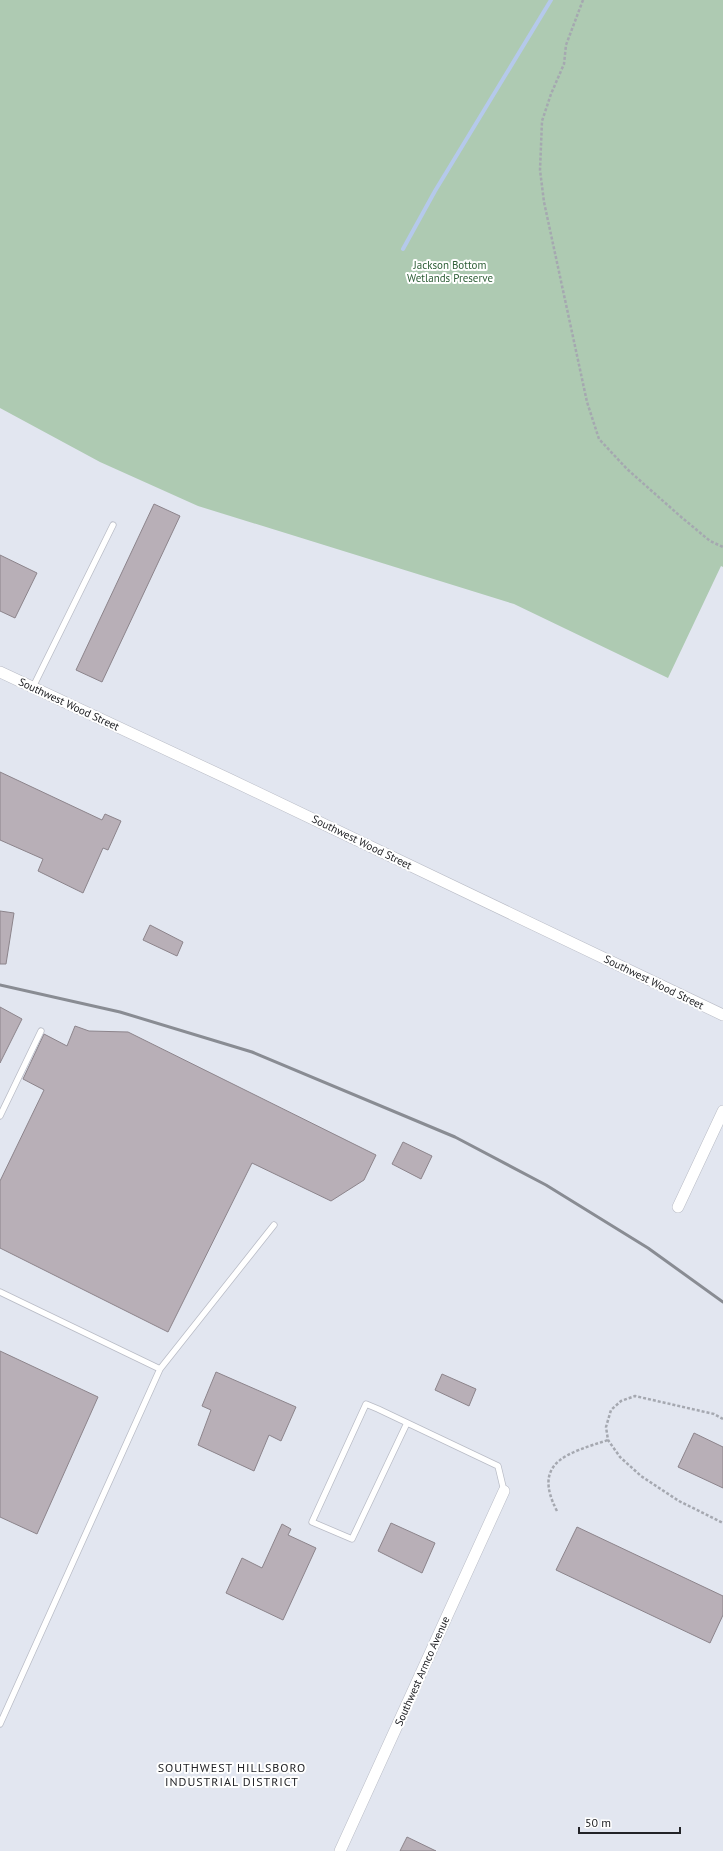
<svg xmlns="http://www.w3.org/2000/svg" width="723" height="1851" font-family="'PT Sans',sans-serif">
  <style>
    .green { fill: #aecab2 }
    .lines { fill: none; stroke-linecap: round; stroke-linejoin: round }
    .stream { stroke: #b5c9eb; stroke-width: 4 }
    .building { fill: #b8afb7; stroke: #8c848b }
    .service-casing { stroke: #b9bcc6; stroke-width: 7 }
    .minor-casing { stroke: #b9bcc6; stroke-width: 12 }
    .path { stroke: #a5a8b0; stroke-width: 2.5; stroke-dasharray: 3 2; stroke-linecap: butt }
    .service { stroke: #fff; stroke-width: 5.5 }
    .minor { stroke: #fff; stroke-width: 11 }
    .rail { stroke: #898c93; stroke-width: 3 }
    .labels { text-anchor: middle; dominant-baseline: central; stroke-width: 4; stroke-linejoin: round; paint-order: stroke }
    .park-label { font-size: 11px; fill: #2f5f38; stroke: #fff }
    .street-label { font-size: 11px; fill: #222327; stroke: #fff }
    .neighbourhood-label { font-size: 12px; letter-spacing: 1px; fill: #222327; stroke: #fff }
  </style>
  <rect width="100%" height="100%" fill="#e2e6f0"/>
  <path class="green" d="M0 0H723V567L721 566 668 678 514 604 198 506 100 462 0 408Z"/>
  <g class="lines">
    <path class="stream" d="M403 249 435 191 551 0"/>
  </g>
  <path class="building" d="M154 504 180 516 102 682 76 670Z
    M0 555 37 573 15 618 0 611Z
    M0 772 102 820 105 814 121 821 108 850 103 848 83 893 38 871 43 859 0 840Z
    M0 911 14 913 6 964H0Z
    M150 925 183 942 177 956 143 940Z
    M0 1007 22 1019 0 1063Z
    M75 1026 89 1031 128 1032 376 1155 364 1180 331 1201 252 1163 168 1332 0 1248V1181L44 1090 23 1079 44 1034 67 1046Z
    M403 1142 432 1156 421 1179 392 1164Z
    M0 1351 98 1397 37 1534 0 1517Z
    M216 1372 296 1407 281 1441 269 1435 254 1471 198 1445 211 1410 202 1406Z
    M442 1374 476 1389 469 1406 435 1390Z
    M694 1433 723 1447V1488L678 1467Z
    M391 1523 435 1543 422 1573 378 1551Z
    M282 1524 291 1529 288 1535 316 1548 283 1620 226 1593 242 1558 262 1568Z
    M577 1527 723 1596V1615L710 1643 556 1570Z
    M407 1837 436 1851H400Z"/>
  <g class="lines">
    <defs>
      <path id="service" d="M33 687 113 525
        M0 1116 41 1031
        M0 1292 160 1369 274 1225
        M407 1423 352 1539 312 1522 366 1404 378 1409 498 1466 504 1491
        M0 1724 160 1369"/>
      <path id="minor" d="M0 672 229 779 723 1015
        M678 1207 723 1111
        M340 1851 504 1491"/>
    </defs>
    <use href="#service" class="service-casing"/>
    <use href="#minor" class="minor-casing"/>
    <path class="path" d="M583 0 566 45 564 64 551 94 542 121 540 170 544 202 587 402 599 439 627 469 680 516 710 541 723 547
      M723 1419 714 1414 635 1396 621 1401 611 1410 606 1427 608 1440 620 1457 641 1476 679 1501 723 1523
      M557 1511C531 1461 569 1453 608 1440"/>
    <use href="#service" class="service"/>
    <use href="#minor" class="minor"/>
    <path class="rail" d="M0 985 120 1012 252 1052 455 1137 546 1185 648 1248 723 1302"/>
  </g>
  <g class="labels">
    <g class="park-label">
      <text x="450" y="265">Jackson Bottom<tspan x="450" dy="13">Wetlands Preserve</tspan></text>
    </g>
    <g class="street-label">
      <text transform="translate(69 704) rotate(25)">Southwest Wood Street</text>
      <text transform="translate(362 842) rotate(26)">Southwest Wood Street</text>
      <text transform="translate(654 982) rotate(26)">Southwest Wood Street</text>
      <text transform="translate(422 1671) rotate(-66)">Southwest Armco Avenue</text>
    </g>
    <g class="neighbourhood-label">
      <text x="232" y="1767">SOUTHWEST HILLSBORO<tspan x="232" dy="14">INDUSTRIAL DISTRICT</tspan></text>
    </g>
  </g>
  <path d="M579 1827v6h101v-6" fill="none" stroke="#222327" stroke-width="2"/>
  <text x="585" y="1827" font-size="12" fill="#222327" stroke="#ffffff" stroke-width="3" paint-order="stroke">50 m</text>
</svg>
